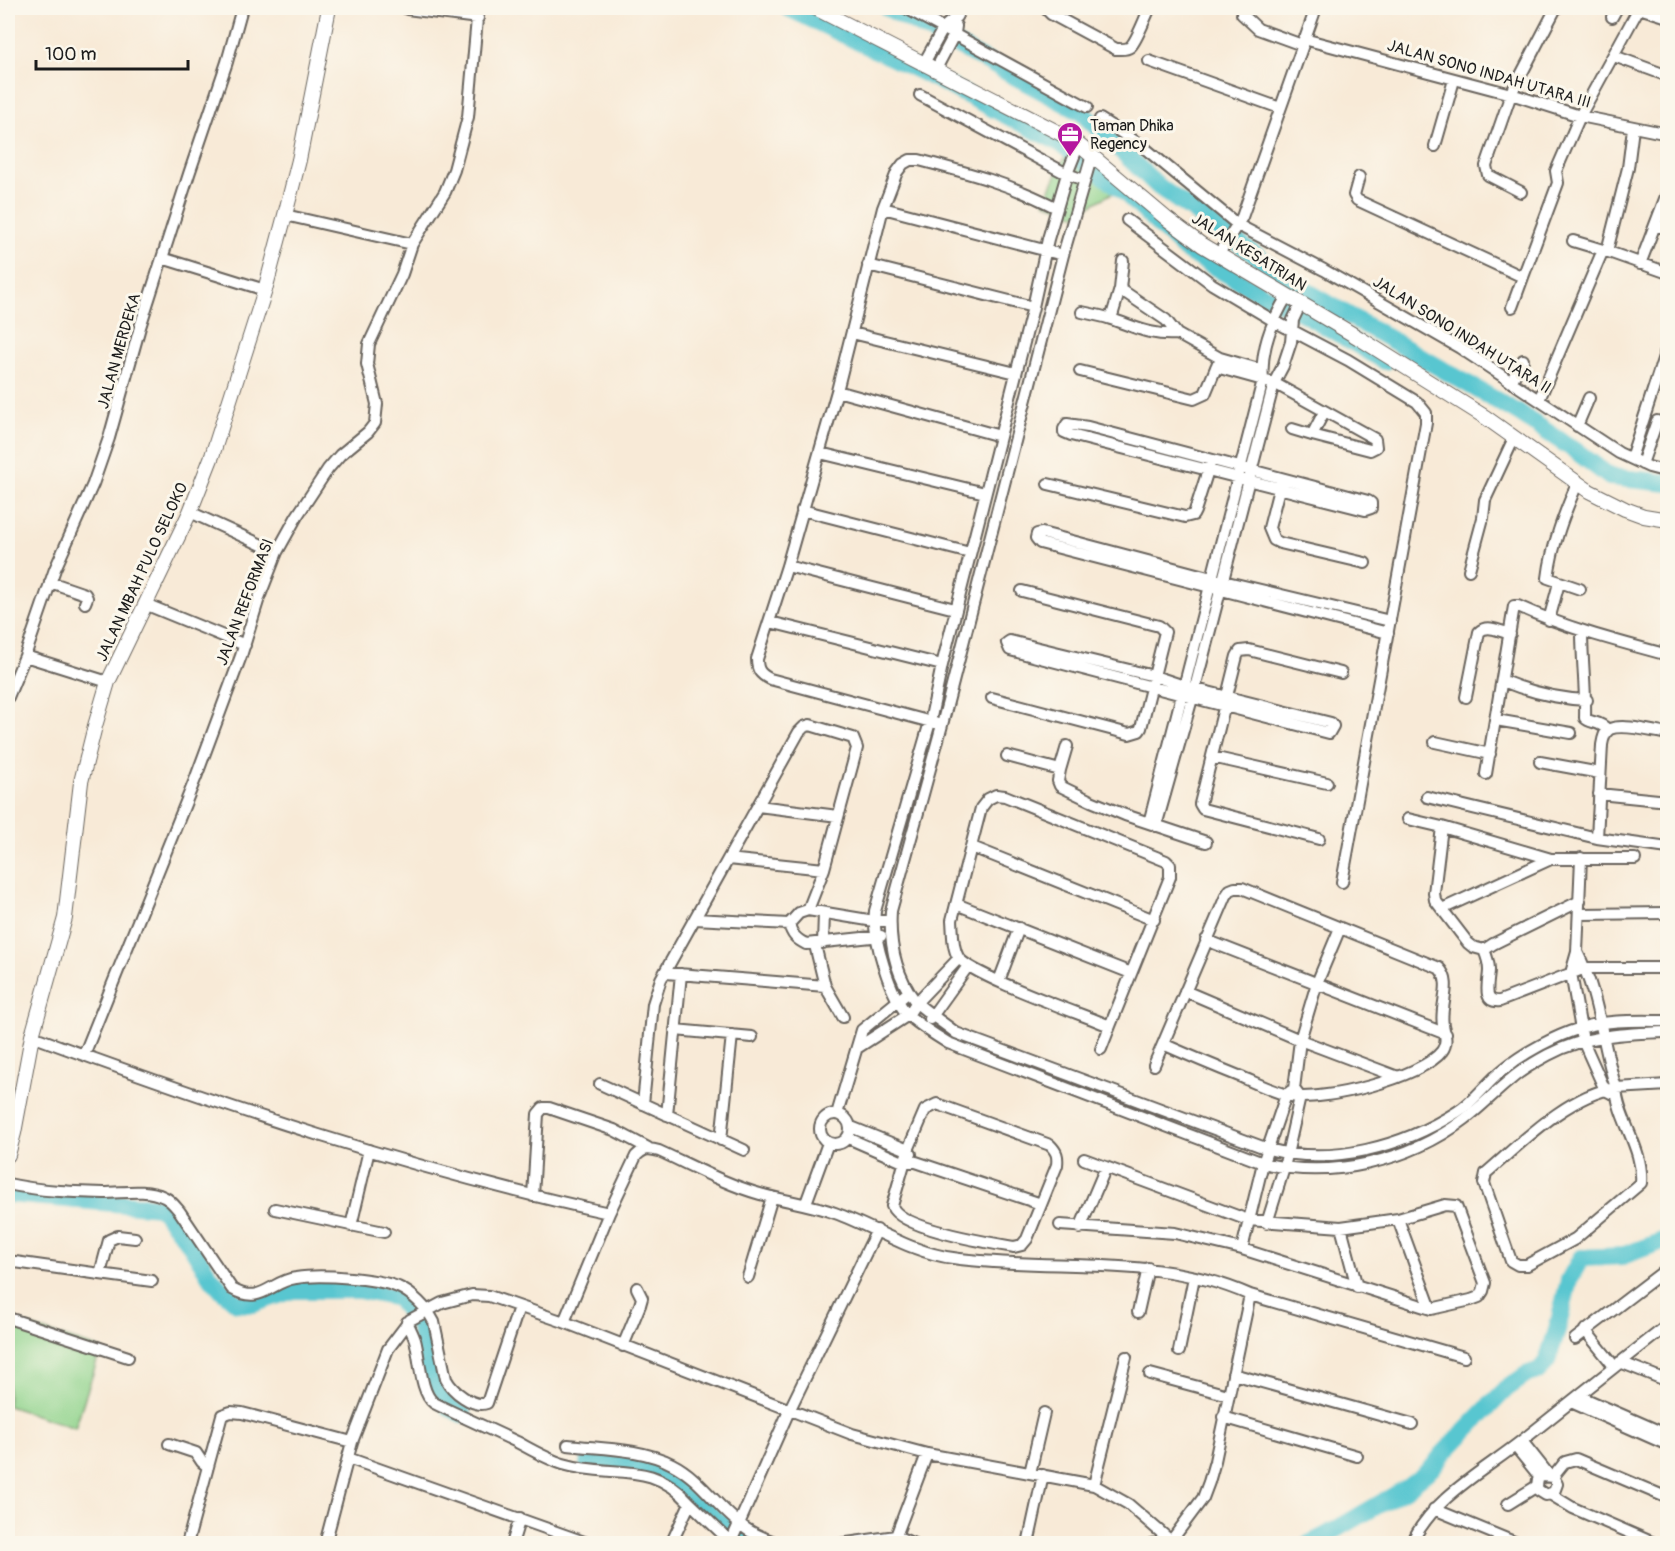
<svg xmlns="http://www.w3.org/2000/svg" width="1675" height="1551" font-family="Pangolin,sans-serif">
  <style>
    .green { fill: #90d38c; stroke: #567854; stroke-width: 1.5 }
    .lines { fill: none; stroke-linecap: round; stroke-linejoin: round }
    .river { stroke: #59c6d0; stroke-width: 18 }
    .minor-casing { stroke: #69645d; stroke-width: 14 }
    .tertiary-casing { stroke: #69645d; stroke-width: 16 }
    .minor { stroke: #fff; stroke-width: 10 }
    .tertiary { stroke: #fff; stroke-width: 14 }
    .labels { text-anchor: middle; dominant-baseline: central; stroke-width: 6; stroke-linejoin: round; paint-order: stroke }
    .street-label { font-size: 16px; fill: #1c1c1c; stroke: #fbf7ec }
    .poi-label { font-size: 16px; fill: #1c1c1c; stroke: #fbf7ec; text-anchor: start }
  </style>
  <rect width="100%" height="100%" fill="#fbf7ec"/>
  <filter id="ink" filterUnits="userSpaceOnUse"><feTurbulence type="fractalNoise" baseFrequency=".0167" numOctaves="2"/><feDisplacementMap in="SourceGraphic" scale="12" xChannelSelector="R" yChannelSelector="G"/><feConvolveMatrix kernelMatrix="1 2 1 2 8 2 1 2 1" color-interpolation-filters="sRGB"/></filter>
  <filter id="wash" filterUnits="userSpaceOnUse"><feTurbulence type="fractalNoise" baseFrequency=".008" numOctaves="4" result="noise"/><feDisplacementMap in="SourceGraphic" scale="24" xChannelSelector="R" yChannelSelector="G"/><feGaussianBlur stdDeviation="1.35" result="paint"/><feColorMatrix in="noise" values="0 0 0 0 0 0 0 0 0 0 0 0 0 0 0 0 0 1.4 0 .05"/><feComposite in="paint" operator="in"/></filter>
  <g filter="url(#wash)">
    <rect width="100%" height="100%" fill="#f8ead7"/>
    <path class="green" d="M1072 141 1126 185 1075 215 1044 202Z
      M8 1319 101 1349 75 1428 8 1406Z"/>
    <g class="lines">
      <path class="river" d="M788 8 924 73 1060 143 1118 186 1185 250 1265 296 1305 314 1385 361
        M888 8 1081 112 1159 187 1308 292 1520 414 1576 451 1610 477 1668 483
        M8 1194 160 1207 192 1247 209 1275 223 1291 237 1303 253 1304 293 1290H359L398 1298 419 1326 424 1356 439 1396 450 1408 463 1414
        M588 1464 627 1465 660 1471 688 1490 711 1515 749 1544
        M1309 1544 1325 1536 1407 1488 1432 1468 1442 1455 1506 1389 1526 1375 1540 1370 1547 1361 1557 1330 1569 1280 1581 1258 1622 1256 1668 1239"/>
    </g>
  </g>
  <g filter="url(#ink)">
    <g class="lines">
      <defs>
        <path id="minor" d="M906 8 1087 107
          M1045 8 1051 14 1116 49C1121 49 1126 50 1130 47 1137 41 1145 17 1150 8
          M1639 8 1668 17
          M407 9 478 18
          M1242 14 1258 29 1302 45
          M1612 17 1617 8
          M1304 39 1511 94 1580 116 1668 134
          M1614 56 1668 76
          M1149 61 1280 108
          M924 63 944 27 956 17 961 8
          M936 69 955 33 956 26
          M920 95 1067 174 1084 180
          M1100 119 1141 145 1238 225 1324 270 1460 348 1619 453 1649 467 1668 472
          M1079 144 1067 174 1048 239 1033 307 942 665 930 722 875 911C872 937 890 997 909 1016 921 1026 935 1035 948 1043L1263 1163C1332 1180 1410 1161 1465 1119 1481 1107 1495 1092 1510 1080 1521 1070 1535 1062 1548 1055 1585 1035 1627 1033 1668 1032
          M1435 146 1454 80
          M1092 155 1063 255 942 725 891 911C889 943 896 975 915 1001 919 1007 948 1026 956 1033L1268 1149C1332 1166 1402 1147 1457 1112 1475 1101 1487 1082 1504 1069 1525 1052 1555 1036 1581 1028 1608 1019 1639 1021 1668 1021
          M1359 177 1354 195 1357 200 1523 277 1558 183 1556 171 1580 116 1639 8
          M1521 192 1488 175 1486 166 1511 94 1556 8
          M883 208 1063 255
          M285 215 412 244
          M1127 220 1212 284 1274 321 1348 360 1417 402 1426 413V423L1342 882
          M1655 225 1668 229
          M1573 241 1603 250 1668 273
          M1607 251 1628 168 1633 128
          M1218 255 1242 217 1316 8
          M162 258 265 290
          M1640 264 1668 191
          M868 265 1033 307
          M1120 289 1166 320 1177 334 1220 358 1262 370
          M1512 307 1523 277
          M1082 312C1092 314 1102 316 1111 319 1136 327 1150 336 1177 334
          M1111 319 1120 289 1123 261
          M852 333 1016 373
          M1216 367 1274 383 1375 439 1376 447 1370 450 1312 435 1324 412
          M1080 371 1194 399 1205 394 1220 358
          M1511 382 1523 360
          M837 391 1000 436
          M1539 400 1603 250
          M1067 424 1088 427 1368 501 1371 503V508L1365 510 1071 435 1064 432V429Z
          M1577 426 1589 398
          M1292 429 1312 435
          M820 453 985 493
          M1631 458 1668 344
          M1642 464 1657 421
          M1281 481 1269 528 1274 540 1280 543 1365 563
          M1048 484 1185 517 1193 515 1195 511 1210 464
          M1577 484C1564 514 1552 545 1548 578L1580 589
          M802 510 970 553
          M190 512 277 552
          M787 566 955 609
          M1469 570 1483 518 1485 500 1514 438
          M50 582 85 594 87 598 85 603
          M145 604 245 645
          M1549 620 1559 583
          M770 622 942 665
          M1582 632C1582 661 1586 689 1585 718 1591 724 1598 720 1608 730
          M1388 633 1040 543 1036 538 1037 534 1042 533 1223 581 1390 621
          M1010 641 1154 676 1184 686 1331 723 1333 726 1329 733 1010 650 1007 643Z
          M25 656 108 682
          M1503 681C1530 692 1558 699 1587 700
          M8 697 25 656 55 569 93 484 109 438 140 327 189 174 227 62 242 8
          M1466 697 1479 632C1487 624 1500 631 1510 634
          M992 698 1129 734 1139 731 1141 728 1165 632 1159 626 1022 591
          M1496 720 1571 733
          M935 723 770 679C760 674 757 670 757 659L787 566 837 391 883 208 897 172 903 164 910 160H919C969 173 1011 184 1057 208
          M1435 742 1490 754
          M1007 756 1060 770 1058 781 1060 786 1091 801 1125 815 1206 842
          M1212 757 1327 783
          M1540 762 1600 773
          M1060 770 1067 746
          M1486 774 1514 606H1518C1566 628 1616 641 1668 655
          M1599 794 1668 801
          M996 795 1005 796 1166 861 1170 865V877L1110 1026C1084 1015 969 975 958 957 952 947 953 931 952 920L981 808 988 799Z
          M1427 797 1597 838 1668 848
          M758 806 838 816
          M1408 819 1442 827 1551 859H1635
          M1149 823 1263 380C1260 350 1272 321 1287 296
          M1156 826 1195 688 1274 383 1283 366 1291 342 1293 320 1301 303
          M1442 827 1434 893 1435 900 1468 943 1473 947 1484 950C1487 957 1489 962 1489 970 1489 982 1481 1003 1500 1001L1585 968H1668
          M1597 838 1602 745C1603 739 1604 732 1610 729 1623 723 1654 732 1668 734
          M1319 839 1203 809 1200 804 1237 656 1240 651 1249 650 1341 673
          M972 847 1154 920
          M1581 858 1577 952 1571 973 1583 1041 1605 1090 1611 1093
          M728 859 824 869
          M1235 888H1242L1439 968C1454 983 1439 1005 1443 1025 1445 1034 1448 1043 1442 1051 1422 1078 1322 1102 1291 1096 1273 1092 1256 1083 1239 1076 1214 1066 1188 1055 1163 1044L1226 896 1230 890Z
          M956 904 1131 973
          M1442 909 1551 859
          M1580 914 1668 913
          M695 919 789 924
          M881 936 806 944C796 939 792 935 789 924L799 913 808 910 874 921H890
          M1206 940 1446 1034
          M823 943 824 914
          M815 945 825 986 843 1017
          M1484 950 1493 944 1580 901
          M1577 952C1599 994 1602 1043 1616 1088 1618 1120 1644 1149 1641 1183L1575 1239 1527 1265H1518L1511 1261 1484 1183 1486 1173C1521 1143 1569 1094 1616 1088L1668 1085
          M666 973 825 986
          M999 981 1019 928
          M1185 991 1300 1040 1398 1077
          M930 1019 968 966
          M675 1030 752 1037
          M32 1036C221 1106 412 1170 609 1213
          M857 1048 908 1015 916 1003 959 958
          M1101 1049 1110 1026
          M84 1055 196 777 241 656 259 598 277 552 297 516 328 469 340 455 368 432 375 423 377 404 367 364 369 344 402 274 412 244 445 192 454 170 468 117 478 8
          M1154 1065 1163 1044
          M600 1084 744 1150
          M643 1104 653 1004 661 979 799 732 804 727 810 725 853 738 857 748 824 869 808 910
          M937 1104 1050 1145C1057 1152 1058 1156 1057 1165L1027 1239 1022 1245 1014 1247C991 1243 900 1229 892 1206L908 1150 925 1110Z
          M820 1129a15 15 0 1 1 30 0a15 15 0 1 1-30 0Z
          M837 1114 862 1030 905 995
          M667 1115 681 974
          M851 1127 908 1150 911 1154
          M848 1138 903 1162H916L1041 1204
          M721 1140 732 1035
          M8 1184C40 1191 71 1192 104 1193 124 1193 145 1188 164 1197 171 1200 175 1206 180 1212L232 1289C262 1306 270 1281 296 1278 321 1274 375 1278 398 1287 412 1293 427 1308 434 1322L446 1379C452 1391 473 1408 487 1403L519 1307
          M533 1196 538 1114 543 1108H549L614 1130 648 1148
          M806 1203 828 1143
          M275 1209 384 1232
          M1398 1219 1431 1309
          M1267 1223 1284 1168 1300 1097 1294 1089 1300 1040 1317 983 1340 928
          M1060 1225 1175 1233 1242 1249 1431 1309 1471 1300 1479 1297 1483 1291 1485 1283 1456 1206 1445 1205 1398 1219 1341 1227 1248 1220 1084 1159
          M351 1226 369 1150
          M1341 1227 1357 1287
          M1080 1228 1106 1167
          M1242 1249 1263 1163 1286 1095 1291 1091
          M8 1261 100 1274 109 1240 118 1236 135 1238
          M100 1274 152 1281
          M748 1277 772 1197
          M1250 1295 1464 1357
          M1138 1312 1148 1268
          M8 1318 128 1357
          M407 1322C410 1328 413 1334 415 1340 420 1357 420 1393 434 1403 462 1417 490 1429 517 1442 532 1450 547 1459 563 1464 612 1479 650 1458 690 1503
          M564 1322 609 1213 636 1156C644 1148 649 1148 659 1151 692 1166 725 1184 760 1194 785 1201 810 1204 835 1213 874 1227 912 1253 953 1258 1052 1272 1157 1253 1250 1295L1215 1461 1209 1482 1203 1498 1171 1541 1172 1544
          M1585 1330 1614 1366
          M1575 1339 1668 1268
          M623 1346 640 1305 642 1298 637 1288
          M1179 1351 1194 1277
          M1620 1362 1668 1381
          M1150 1374 1228 1395
          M1233 1374 1412 1424
          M1579 1396 1668 1435
          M1571 1402 1668 1445
          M1223 1417 1357 1456
          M1522 1441 1549 1475
          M169 1444 196 1453 202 1462 208 1467
          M568 1445C601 1449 641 1448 672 1464 702 1479 720 1512 748 1530 757 1536 768 1539 778 1544
          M1515 1446 1540 1477
          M348 1458 590 1544
          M1030 1473 1044 1413
          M1553 1477 1565 1462 1576 1459 1668 1498
          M1094 1485 1126 1357
          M1550 1494 1573 1508 1656 1544
          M1508 1504 1537 1486 1538 1479 1542 1476 1553 1477 1557 1484 1554 1492 1546 1495 1538 1490 1537 1486
          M1434 1509 1519 1544
          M896 1536 927 1454
          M187 1544 222 1415 231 1412 242 1413 352 1442
          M325 1544 352 1442 388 1349 410 1320 442 1303 472 1295 489 1296 564 1322 852 1434 927 1454 1094 1485 1128 1504 1171 1541
          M512 1544 520 1518
          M671 1544 690 1503 733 1544
          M730 1544 789 1411 877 1230
          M840 1544 896 1536 914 1544
          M1028 1544 1043 1475
          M1151 1544 1171 1541
          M1411 1544C1434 1496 1484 1471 1524 1439 1572 1401 1619 1363 1668 1325"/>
        <path id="tertiary" d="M815 8 1073 140 1167 219 1202 245 1359 338 1485 417 1589 491 1625 509 1644 516 1668 520
          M8 1155 14 1133 32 1036 65 918 81 782 95 726 108 682 190 512 212 456 265 290 285 215 299 160 329 8"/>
      </defs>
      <use href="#minor" class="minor-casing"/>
      <use href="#tertiary" class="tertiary-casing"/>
      <use href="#minor" class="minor"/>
      <use href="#tertiary" class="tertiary"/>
    </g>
  </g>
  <defs>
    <symbol id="office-pin" viewBox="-11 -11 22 30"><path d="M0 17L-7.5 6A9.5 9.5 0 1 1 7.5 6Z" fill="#b5179e" stroke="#fbf7ec"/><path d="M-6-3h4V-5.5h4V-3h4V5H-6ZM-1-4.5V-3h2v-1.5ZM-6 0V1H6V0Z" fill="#fff"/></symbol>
  </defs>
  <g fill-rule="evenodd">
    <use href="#office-pin" x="1055" y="120" width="30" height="40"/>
  </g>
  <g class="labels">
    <g class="street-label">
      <text transform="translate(1489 74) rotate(16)">JALAN SONO INDAH UTARA III</text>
      <text transform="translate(1249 252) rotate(32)">JALAN KESATRIAN</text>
      <text transform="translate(1462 335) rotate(32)">JALAN SONO INDAH UTARA II</text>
      <text transform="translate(119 351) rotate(-74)">JALAN MERDEKA</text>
      <text transform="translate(142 572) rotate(-65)">JALAN MBAH PULO SELOKO</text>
      <text transform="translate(245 602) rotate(-69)">JALAN REFORMASI</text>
    </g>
    <g class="poi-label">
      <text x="1090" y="126">Taman Dhika<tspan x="1090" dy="18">Regency</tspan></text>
    </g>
  </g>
  <rect width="1675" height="1551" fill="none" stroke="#fbf7ec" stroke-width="30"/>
  <path d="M36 60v9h152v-9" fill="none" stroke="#1c1c1c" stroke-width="3"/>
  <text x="45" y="60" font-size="18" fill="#1c1c1c" stroke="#fbf7ec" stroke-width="4.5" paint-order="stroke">100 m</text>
</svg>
